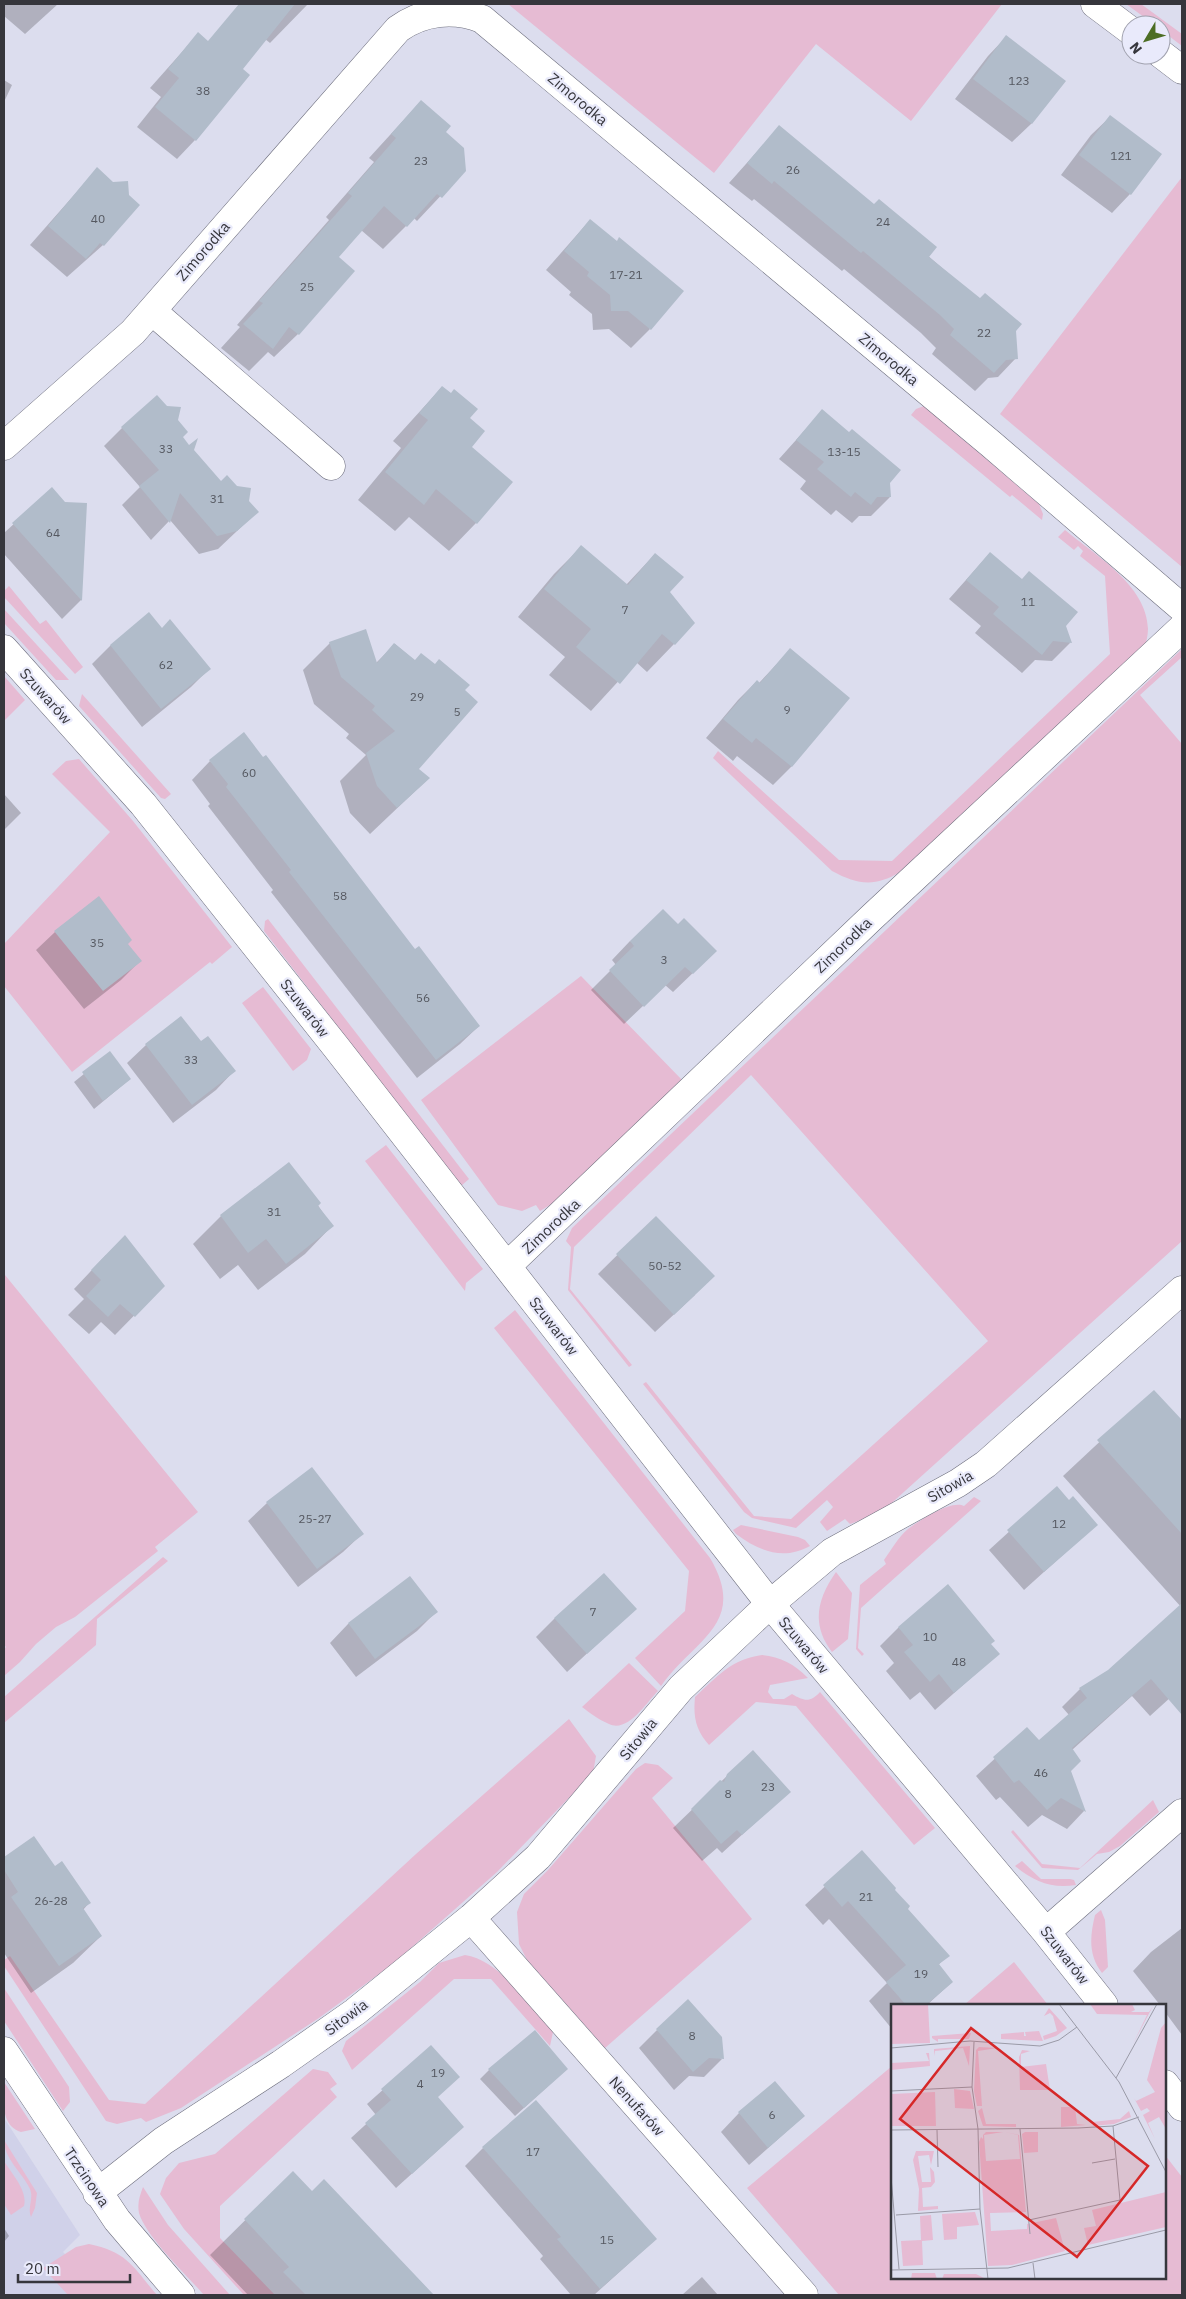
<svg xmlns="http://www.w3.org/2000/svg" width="1186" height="2299" font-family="'IBM Plex Sans',sans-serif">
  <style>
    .built { fill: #d0d1e9 }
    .green { fill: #e6bbd3 }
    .shadow { fill: #0003 }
    .building { fill: #b1bcca }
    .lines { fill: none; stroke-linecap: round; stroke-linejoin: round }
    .minor-casing { stroke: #6c6d7c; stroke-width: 29 }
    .minor { stroke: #fff; stroke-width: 28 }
    .labels { text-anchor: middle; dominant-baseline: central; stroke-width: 4.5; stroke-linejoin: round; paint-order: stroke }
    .number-label { font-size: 12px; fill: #555860 }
    .street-label { font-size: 15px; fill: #36363c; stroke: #e9eafb }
    .inset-road { fill: none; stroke: #9a9aa7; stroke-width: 1 }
    .view { fill: #d62828; fill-opacity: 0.15; stroke: #d62828; stroke-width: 2.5 }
    .inset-edge { fill: none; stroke: #36363c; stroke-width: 2.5 }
  </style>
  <rect width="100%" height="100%" fill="#dcddee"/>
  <path class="built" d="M4 2118 80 2235 63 2252 104 2295H4Z"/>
  <path class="green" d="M508 4H1002L911 121 816 44 714 173Z
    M1126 4H1141L1182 34V46L1161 30V25H1155Z
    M1182 177V567L1000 414Z
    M924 406 1039 504 1043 514 1042 520 1012 495 1010 497 911 415 916 409Z
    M1065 530C1095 555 1147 585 1148 629 1148 635 1146 642 1145 648L900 872C875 887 858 885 832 871L713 758 718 751 839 860 892 861 1110 654 1105 576 1080 556 1083 551 1078 546 1074 550 1058 537Z
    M9 586 40 624 46 620 83 667 75 674 4 597V591Z
    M4 609 69 680H56L4 623Z
    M1182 649V657L1140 695 1182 744V1241L874 1519 872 1516 850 1524 845 1519 827 1531 820 1522 833 1507 827 1500 796 1528 752 1518 744 1512 643 1384 646 1382 754 1516 791 1519 988 1341 751 1075 574 1247 570 1289 632 1365 629 1367 568 1290 571 1247 566 1241 572 1228Z
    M4 676 25 700 4 721Z
    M82 694 171 794 165 799 161 798 79 706Z
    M79 759 133 821 232 947 212 964 210 962 72 1072 4 986V944L110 832 52 774 66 761Z
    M268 919 469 1179 461 1186 264 931 265 921Z
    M581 976 684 1082 565 1196 540 1211 536 1205 522 1211 498 1205 421 1100Z
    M263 987 311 1049 307 1060 293 1071 242 1003Z
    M386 1145 483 1269 466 1283 465 1291 365 1161Z
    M5 1275 198 1512 155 1547 158 1551 75 1617 56 1627 36 1644 20 1662 4 1676V1649L6 1647 4 1645Z
    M515 1310 710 1558C749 1624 693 1640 661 1686L635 1658 685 1611 689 1571 494 1328Z
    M974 1497 981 1501 861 1608 858 1648 864 1654 862 1656 856 1649 860 1585 886 1564 884 1560C891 1550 899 1536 908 1529 918 1521 952 1499 964 1506Z
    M741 1525 798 1537 805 1540 810 1546C783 1561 759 1551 736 1534L733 1530Z
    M163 1557 168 1561 97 1619 96 1645 4 1723V1697Z
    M836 1572 852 1593 848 1639 832 1652C811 1625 817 1599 836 1572Z
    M762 1655C781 1657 794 1664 808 1678L770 1685 768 1692 773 1699H784L792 1694C804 1701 810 1703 820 1692L935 1828 914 1845 796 1706 756 1702 709 1745C696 1730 693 1718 695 1697 717 1677 731 1659 762 1655Z
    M629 1663 658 1691C646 1703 628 1733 609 1724 599 1720 590 1713 582 1707Z
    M569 1719 596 1756 593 1773 497 1872 394 1963 319 2018 181 2108 146 2122 141 2118 117 2124 106 2121 4 1966V1960L10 1956 109 2100 145 2104 416 1854Z
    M645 1763 658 1765 673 1778 652 1798 752 1919 605 2048 527 1960 519 1944 517 1912 524 1894 548 1870 636 1769Z
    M1153 1800 1159 1812 1120 1846 1109 1852 1097 1854 1078 1870 1042 1868 1011 1832 1013 1830 1042 1864 1080 1868Z
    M1022 1861 1041 1879H1070L1074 1880 1076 1885C1052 1889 1034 1882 1015 1866Z
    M1101 1910 1105 1920 1108 1967 1102 1973C1088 1955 1090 1936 1095 1915Z
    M465 1955C500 1960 531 2007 553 2032L550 2046 491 1979H454L352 2070 342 2051 346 2041 420 1982 439 1963Z
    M1014 1962 1048 2005H964Z
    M4 1988 69 2087 70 2102 63 2111 4 2021Z
    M892 2066V2278H1165V2155L1182 2177V2295H839L747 2188Z
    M313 2069 328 2072 337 2084 330 2089 337 2097 220 2206V2238L275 2295H244L184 2229 160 2194 166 2178 179 2163 215 2154Z
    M4 2082 35 2129 21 2132C0 2125 4 2101 4 2082Z
    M4 2140 37 2193 35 2208 31 2217C27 2207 34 2199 30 2189 22 2172 4 2159 4 2140Z
    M4 2161C12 2174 28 2191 24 2206L11 2215 4 2204Z
    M143 2187 168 2225 230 2295H204C187 2275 146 2237 139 2213 137 2203 140 2195 143 2187Z
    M89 2244C128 2252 133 2267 157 2295H68L43 2268 76 2247Z"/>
  <path class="shadow" d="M4 4H58L25 34 4 16Z
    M243 4H308L270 43 265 39 241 69 195 140 177 159 137 127 161 97 150 88 198 34 208 42Z
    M1006 37 1064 81 1031 124 1012 142 955 99 988 56Z
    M4 80 12 85 4 102Z
    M421 101 444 132 464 171 417 221 414 218 383 249 361 230 337 257 298 334 274 357 268 352 249 371 221 348 240 327 237 325 329 220 326 217 374 162 369 158Z
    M1110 117 1130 194 1112 213 1061 175 1091 135Z
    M779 127 1015 331 1016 358 998 377 988 378 975 391 932 354 936 348 921 333 844 269 842 271 754 199 752 201 729 183Z
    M97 169 138 205 103 245 67 277 30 245Z
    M590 220 650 329 631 348 609 329 593 330 592 314 569 295 571 292 546 270Z
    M442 387 468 418 470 447 511 482 476 523 449 551 409 517 395 531 358 500 401 448 393 441Z
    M822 411 889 482 890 497 871 516H859L852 523 836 510 831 515 800 489 806 481 779 459Z
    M177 421 181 437 192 450 221 483 248 501 257 512 218 549 199 554 170 520 151 540 122 505 140 487 104 446 122 428Z
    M52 489 65 503 86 504 81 600 62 619 4 554V533Z
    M581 547 626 585 655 554 669 592 674 644 647 672 636 662 591 711 549 675 565 657 518 617 554 574Z
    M990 553 1065 626 1070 643 1052 661 1035 660 1022 673 975 633 981 626 949 599Z
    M161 630 209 669 191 687 142 727 92 664 111 645Z
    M330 643 376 663 395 644 415 661 417 769 429 778 370 834 350 813 340 781 366 755 346 738 349 734 314 704 303 670Z
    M790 650 848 699 791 767 773 785 737 756 733 761 706 738 738 700 757 681 759 683Z
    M210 761 415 951 479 1026 460 1044 417 1078 271 892 273 890 208 806 210 804 192 780Z
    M4 794 21 813 4 830Z
    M55 932 127 944 140 961 121 980 84 1009 36 950Z
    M630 941 696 970 673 992 665 985 624 1024 591 990 616 965 612 960Z
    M201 1043 234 1071 216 1090 173 1123 127 1063 146 1045Z
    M110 1053 130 1079 94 1109 74 1082Z
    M289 1163 332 1226 305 1254 258 1290 238 1265 220 1279 193 1244 221 1216Z
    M656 1217 695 1295 655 1332 598 1274Z
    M106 1255 163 1286 115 1335 101 1322 89 1334 68 1315 84 1299 74 1289Z
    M1154 1391 1182 1423V1608L1063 1476Z
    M1057 1488 1069 1501 1096 1525 1024 1590 989 1550Z
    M267 1503 362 1534 343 1552 298 1587 248 1521Z
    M410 1578 436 1612 417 1631 356 1677 330 1643 348 1624Z
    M635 1609 567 1672 536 1637 555 1618Z
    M1173 1613 1182 1623V1687L1150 1716 1132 1696 1072 1750 1069 1771 1084 1811 1067 1829 1042 1815 1028 1827 1000 1797 996 1800 976 1776 1027 1729 1039 1742 1069 1715 1062 1707 1080 1689 1108 1671Z
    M899 1627 990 1645 998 1654 935 1710 920 1692 910 1700 886 1671 894 1663 880 1646Z
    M728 1775 789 1792 722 1853 717 1848 702 1861 673 1828Z
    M34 1838 54 1868 89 1903 83 1910 101 1936 73 1963 31 1993 4 1953V1858Z
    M862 1852 907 1909 948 1956 938 1965 952 1982 927 2005H892V2029L869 2001 887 1983 829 1919 823 1925 805 1905Z
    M1182 1928V2035L1165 2012V2005H1160L1133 1971 1151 1952Z
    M657 2030 722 2059 704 2077 689 2076 674 2090 639 2048Z
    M431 2047 437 2098 447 2142 396 2188 351 2138 376 2115 367 2104Z
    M489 2070 557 2078 515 2116 480 2079Z
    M739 2113 804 2116 749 2165 721 2132Z
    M483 2148 656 2239 594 2295H571L540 2259 543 2256 465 2166Z
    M293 2173 312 2192 324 2181 433 2295H248L210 2255Z
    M4 2228 9 2236 4 2242Z
    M702 2277 718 2295H682Z"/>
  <path class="building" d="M239 4H295L243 69 250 75 196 141 155 107 179 78 168 69 198 32 208 41Z
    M1006 35 1066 81 1032 124 973 79Z
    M421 100 451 126 446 132 464 148 466 171 442 198 437 194 407 227 384 206 339 257 355 271 299 335 289 327 273 349 243 324 263 303 259 301 352 196 348 193 396 138 391 134Z
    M1110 115 1162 154 1131 195 1079 155Z
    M779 125 874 204 879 199 937 247 929 257 980 298 985 293 1022 324 1016 331 1018 359 1006 360 994 373 950 335 954 329 940 315 863 251 861 253 774 181 772 184 747 163Z
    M97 167 113 182 128 181 129 195 140 205 104 246 100 243 86 259 48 226Z
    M590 219 617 241 619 237 684 291 651 330 628 311H611L610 295 587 276 589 272 564 251Z
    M442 386 451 393 454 389 478 409 470 418 485 431 472 447 513 482 477 524 436 489 424 505 385 472 428 420 419 413Z
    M157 395 167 406 181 407 178 420 188 432 183 437 189 445 198 438 194 450 221 481 227 475 237 486 251 488 249 501 259 512 237 531 217 536 180 493 170 523 139 486 159 470 121 427Z
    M822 409 849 432 852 429 901 470 890 483 891 497H877L871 505 855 492 851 497 817 469 824 462 796 440Z
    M52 487 65 502 87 503 82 601 12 523Z
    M581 545 628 585 655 553 684 577 670 592 695 623 675 645 662 634 620 684 576 647 591 629 544 589Z
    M990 552 1022 579 1029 571 1078 612 1066 626 1072 643 1053 641 1042 655 993 614 999 607 966 580Z
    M149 612 162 628 170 619 211 669 161 709 110 645Z
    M366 629 377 663 394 643 415 660 421 653 435 664 439 659 470 685 465 690 478 702 419 769 430 778 397 808 377 786 366 753 395 731 372 710 375 706 341 677 329 642Z
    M790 648 850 698 792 767 756 738 752 743 723 719 757 680 760 683Z
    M244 732 263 757 266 755 415 949 419 946 480 1026 436 1060 289 872 291 870 226 787 228 784 209 760Z
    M99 896 132 940 128 944 142 961 103 991 54 931Z
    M663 909 678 924 684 918 717 951 693 974 685 967 644 1007 609 970 634 946 630 941Z
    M181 1016 201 1041 208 1036 236 1071 192 1105 145 1044Z
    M110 1051 131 1079 103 1101 82 1072Z
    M289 1162 321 1203 318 1206 334 1226 286 1264 266 1239 248 1253 220 1215Z
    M656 1216 715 1276 674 1315 616 1254Z
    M125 1235 165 1286 135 1317 120 1304 108 1317 86 1296 101 1280 91 1270Z
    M1154 1390 1182 1420V1534L1097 1440Z
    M312 1467 364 1534 317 1569 266 1502Z
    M1057 1486 1069 1500 1073 1496 1098 1525 1044 1572 1007 1530Z
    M604 1573 637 1609 587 1654 554 1618Z
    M410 1576 438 1612 375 1659 348 1623Z
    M948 1584 995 1641 991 1644 1000 1654 954 1693 939 1674 930 1682 904 1652 913 1645 898 1627Z
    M1182 1603V1715L1151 1679 1072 1748 1081 1761 1071 1771 1086 1812 1061 1798 1047 1810 1019 1780 1014 1783 993 1757 1027 1727 1039 1740 1087 1698 1079 1688 1108 1670Z
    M753 1750 791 1792 742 1835 737 1830 721 1844 691 1809 720 1780 724 1782 727 1774Z
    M34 1836 55 1866 62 1861 91 1903 83 1908 102 1936 59 1966 11 1897 18 1892 4 1870V1857Z
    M862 1850 896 1888 895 1890 910 1906 908 1909 950 1956 939 1964 953 1982 926 2005H906L886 1982 906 1965 848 1901 842 1907 823 1885Z
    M688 1999 722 2037 724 2059 709 2058 693 2072 656 2029Z
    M535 2030 568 2069 524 2108 488 2069Z
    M431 2045 460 2077 438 2097 464 2127 412 2174 365 2123 391 2100 381 2089Z
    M775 2081 805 2116 768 2148 738 2112Z
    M536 2100 657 2239 600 2289 557 2239 561 2237 482 2147Z
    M293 2171 312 2191 324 2179 434 2295H306L283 2272 289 2267 244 2219Z"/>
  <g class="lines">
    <defs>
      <path id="minor" d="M1095 4 1131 31
        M1161 54 1182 70
        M152 311 331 466
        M4 446 133 332 398 29C423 11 454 8 482 19L991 444 1182 608
        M4 649 143 804 336 1047 770 1604 1046 1932 1104 2005
        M507 1266 871 918 1182 628
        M471 1918 804 2295
        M1046 1932 1182 1813
        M4 2051 117 2220 181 2295
        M1165 2084 1182 2107
        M97 2193 163 2141 281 2064 355 2012 471 1918 538 1857 681 1688 770 1604 832 1552 958 1483 986 1464 1182 1290"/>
    </defs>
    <use href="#minor" class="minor-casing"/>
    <use href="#minor" class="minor"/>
  </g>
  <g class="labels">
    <g class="number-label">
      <text x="1019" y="80">123</text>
      <text x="203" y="90">38</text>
      <text x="1121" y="155">121</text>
      <text x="421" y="160">23</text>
      <text x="793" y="169">26</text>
      <text x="98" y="218">40</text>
      <text x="883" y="221">24</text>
      <text x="626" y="274">17-21</text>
      <text x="307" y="286">25</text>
      <text x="984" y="332">22</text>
      <text x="166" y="448">33</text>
      <text x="844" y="451">13-15</text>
      <text x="217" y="498">31</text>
      <text x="53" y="532">64</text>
      <text x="1028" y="601">11</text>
      <text x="625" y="609">7</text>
      <text x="166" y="664">62</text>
      <text x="417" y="696">29</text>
      <text x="787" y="709">9</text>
      <text x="457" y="711">5</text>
      <text x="249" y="772">60</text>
      <text x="340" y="895">58</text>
      <text x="97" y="942">35</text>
      <text x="664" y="959">3</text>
      <text x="423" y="997">56</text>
      <text x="191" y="1059">33</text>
      <text x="274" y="1211">31</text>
      <text x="665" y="1265">50-52</text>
      <text x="315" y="1518">25-27</text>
      <text x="1059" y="1523">12</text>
      <text x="593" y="1611">7</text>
      <text x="930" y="1636">10</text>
      <text x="959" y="1661">48</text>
      <text x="1041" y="1772">46</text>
      <text x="768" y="1786">23</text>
      <text x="728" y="1793">8</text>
      <text x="866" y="1896">21</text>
      <text x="51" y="1900">26-28</text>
      <text x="921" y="1973">19</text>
      <text x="692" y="2035">8</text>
      <text x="438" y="2072">19</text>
      <text x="420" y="2083">4</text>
      <text x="772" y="2114">6</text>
      <text x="533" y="2151">17</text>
      <text x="607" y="2239">15</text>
    </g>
    <g class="street-label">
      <text transform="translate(578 99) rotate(40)">Zimorodka</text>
      <text transform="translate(203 251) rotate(-49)">Zimorodka</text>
      <text transform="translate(889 359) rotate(40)">Zimorodka</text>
      <text transform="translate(46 696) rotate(48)">Szuwarów</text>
      <text transform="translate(843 945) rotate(-44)">Zimorodka</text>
      <text transform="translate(305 1008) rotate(52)">Szuwarów</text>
      <text transform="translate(551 1226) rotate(-43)">Zimorodka</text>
      <text transform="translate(554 1326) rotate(52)">Szuwarów</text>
      <text transform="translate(950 1486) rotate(-30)">Sitowia</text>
      <text transform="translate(804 1645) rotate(50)">Szuwarów</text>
      <text transform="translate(638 1739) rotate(-51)">Sitowia</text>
      <text transform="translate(1065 1955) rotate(52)">Szuwarów</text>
      <text transform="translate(346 2017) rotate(-37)">Sitowia</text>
      <text transform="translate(637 2106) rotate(48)">Nenufarów</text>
      <text transform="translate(87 2177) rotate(56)">Trzcinowa</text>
    </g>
  </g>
  <g transform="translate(891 2004)">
    <rect width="275" height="275" fill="#dcddee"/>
    <path d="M0 0H37L39 39 0 40ZM199 0H241L244 6 240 8H258L262 2 242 40 256 11 206 10ZM158 4 176 24 165 32 153 36 152 32 166 27 162 12 159 9 153 12ZM275 18V125L268 113 257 119 264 135 252 111 259 107 256 104 250 107 243 94 245 97 264 88 256 76 270 24ZM148 27 152 37 110 35V30L133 28V32H135L134 28ZM80 29 78 35H47V38L41 34V32ZM79 42 78 62 72 44 44 47 43 52V45ZM88 43 106 44 87 47 91 102H86L83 87 85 46ZM131 46 139 47 130 50V63L155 60 159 86H129L128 53ZM35 49H38L39 62 0 66V59L38 57ZM63 85 79 87 83 105 64 104ZM44 88 45 122H0V90ZM170 103H184L186 120 195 121 170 123ZM91 104 95 120H125V123L92 122 87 107ZM238 107 240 113 223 120 202 122 201 118 229 115ZM95 128H112L93 131 95 157 129 155 127 131 114 128 128 131 135 208 99 209 100 227 136 225V220L165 214 174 247 121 261 97 262 88 138 90 133 92 135V131ZM134 128H147V148L133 149 131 130ZM25 147H43L40 161 38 151 27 152 31 178H40L39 163 43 168 44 178 40 183 31 184 32 203 47 202V205L27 207 28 185 22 156ZM275 188V223L197 241 193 224 205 222 201 206ZM84 208 88 221 66 223V235L53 236 51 210ZM40 211 42 236 31 237 32 261 12 262 10 237 30 236 29 212ZM21 269H44L46 275H20ZM53 270H85L95 275H51Z" fill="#e6bbd3"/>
    <path class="inset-road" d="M168 0 228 78 275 168M83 38 81 83 87 125 89 205 97 275M0 44 79 37 149 42 168 36 186 23M225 74 266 0M0 87 81 83M129 125 139 230M0 126 187 124 222 122 248 113M46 126 47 163M201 159 224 155M0 173 8 265M5 211 89 205M138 216 229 196 222 122M142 259 144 275M0 266 117 264 275 226"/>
    <path class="view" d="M80 24 257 162 186 253 9 115Z"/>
    <rect width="275" height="275" class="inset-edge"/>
  </g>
  <rect width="1186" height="2299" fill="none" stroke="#36363c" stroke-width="10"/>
  <g transform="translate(1146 40) rotate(232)"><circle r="24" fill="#e9eafb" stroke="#a1a2af"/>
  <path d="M0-4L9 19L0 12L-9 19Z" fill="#4c6d24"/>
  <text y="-8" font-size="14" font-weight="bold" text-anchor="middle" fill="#36363c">N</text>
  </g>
  <path d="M18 2274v8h112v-8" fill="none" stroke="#36363c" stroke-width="2.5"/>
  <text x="25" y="2274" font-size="15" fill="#36363c" stroke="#e9eafb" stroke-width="4" paint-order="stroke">20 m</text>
</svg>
